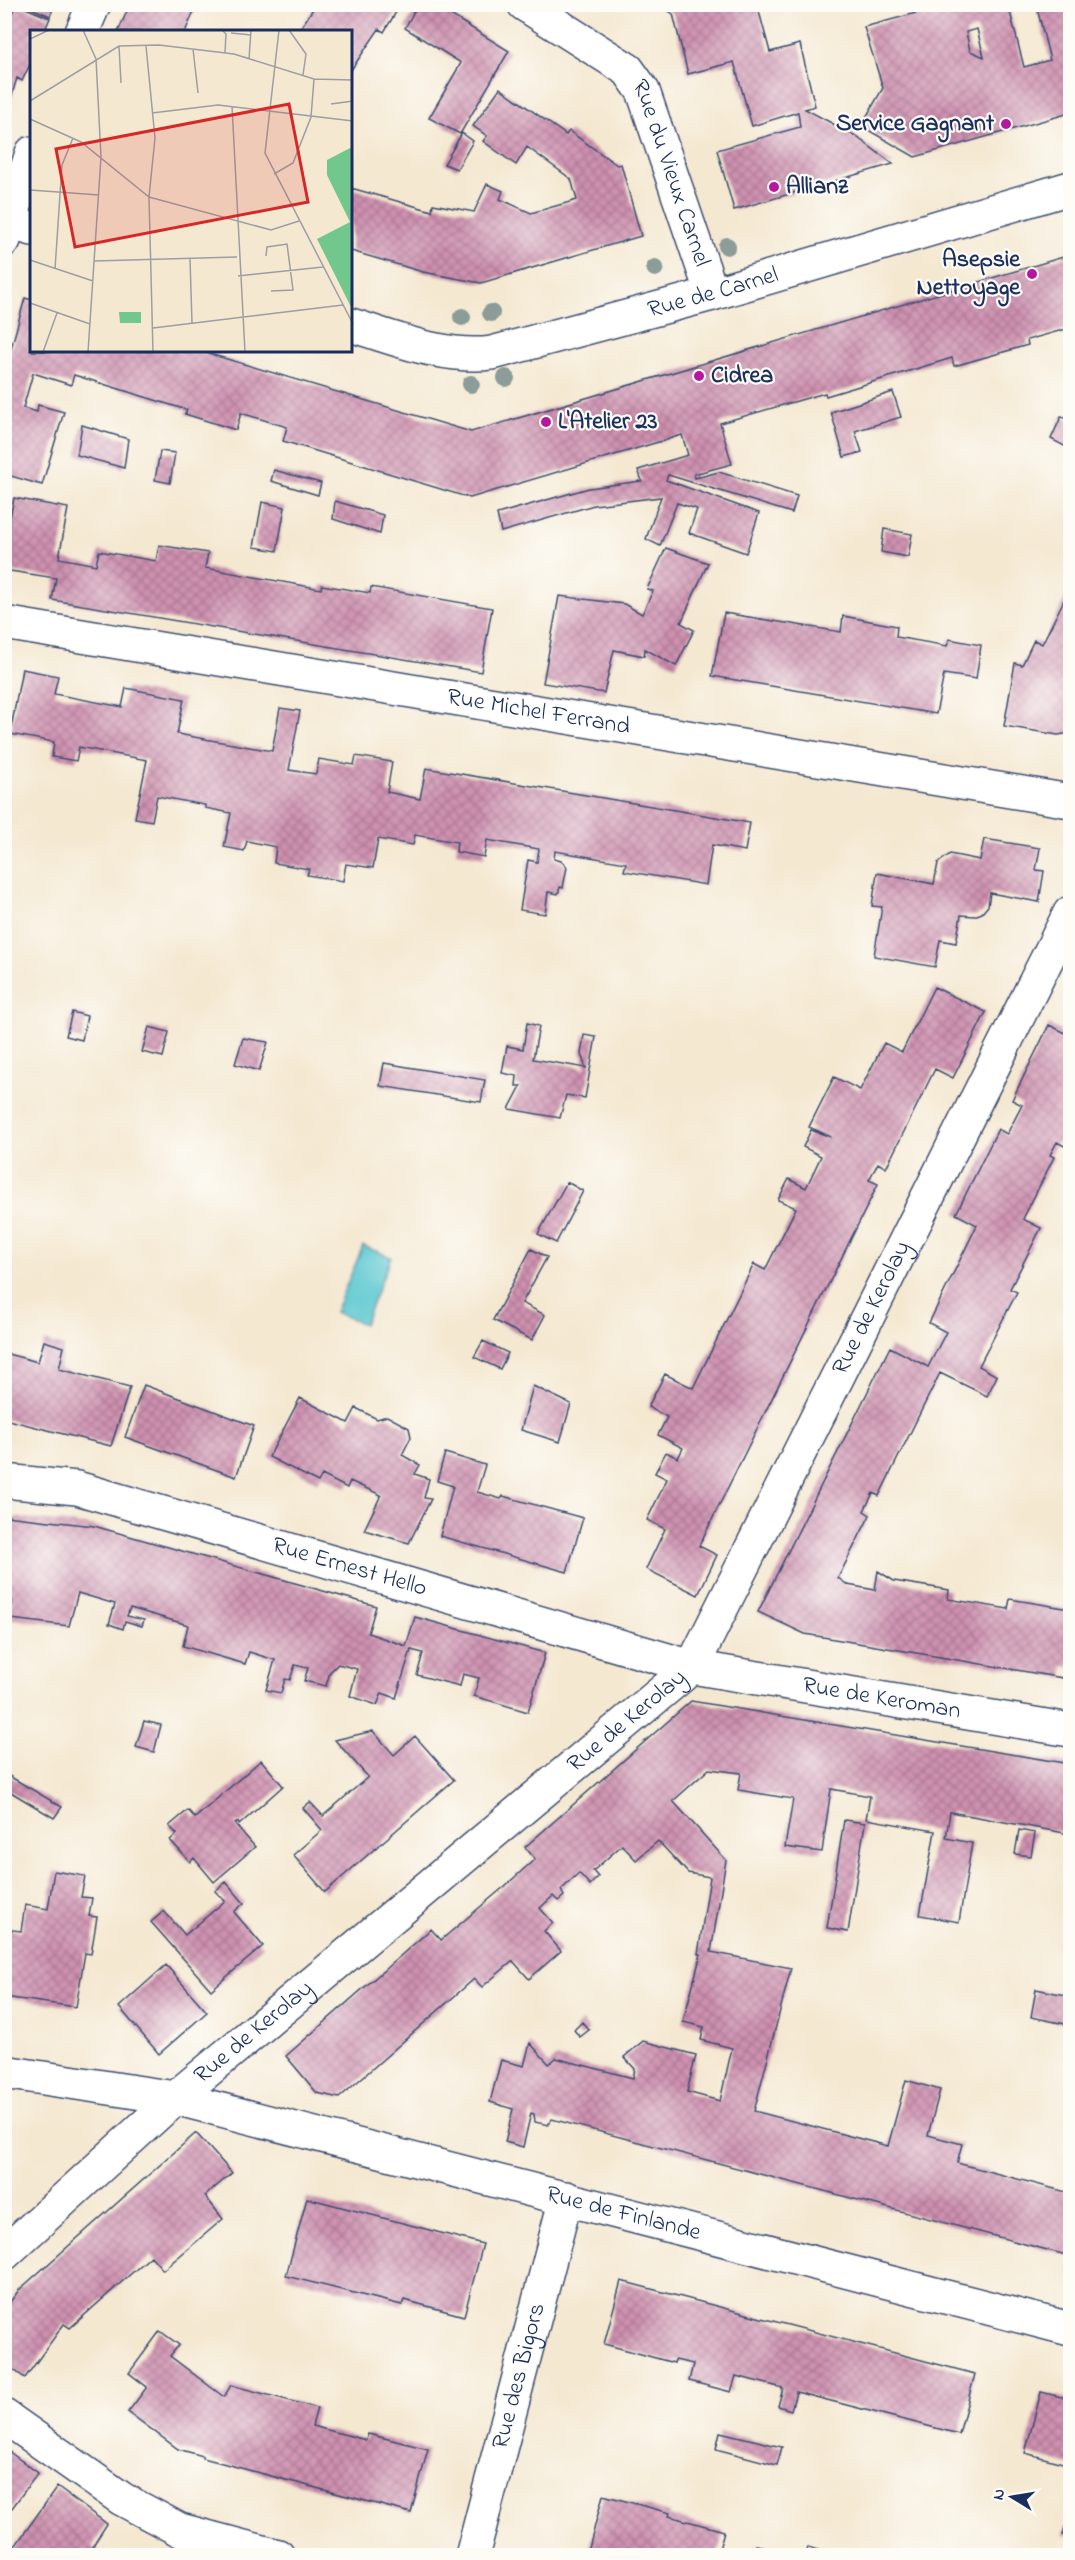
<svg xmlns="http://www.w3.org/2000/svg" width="1075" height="2560" font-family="'Indie Flower',sans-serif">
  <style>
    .water { fill: #5ac7cf; stroke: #3a7b96; stroke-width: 1.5 }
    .building { fill: url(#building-cross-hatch); fill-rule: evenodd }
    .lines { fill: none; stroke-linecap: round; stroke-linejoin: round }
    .minor-casing { stroke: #3c4b6f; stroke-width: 36 }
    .secondary-casing { stroke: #3c4b6f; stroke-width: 36 }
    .minor { stroke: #fff; stroke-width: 33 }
    .secondary { stroke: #fff; stroke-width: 33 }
    .tree { fill: #8b9c99 }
    .poi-dot { fill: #b5179e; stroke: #fdfcf7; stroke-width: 2 }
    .labels { text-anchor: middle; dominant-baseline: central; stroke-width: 4.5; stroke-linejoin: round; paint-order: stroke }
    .poi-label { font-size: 24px; font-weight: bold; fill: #1b2f5e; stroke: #fdfcf7; text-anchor: start }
    .street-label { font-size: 24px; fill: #1b2f5e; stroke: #fdfcf7 }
    .inset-road { fill: none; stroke: #9d9ea3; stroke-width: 1.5 }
    .view { fill: #d62828; fill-opacity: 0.15; stroke: #d62828; stroke-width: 3 }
    .inset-edge { fill: none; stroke: #1b2f5e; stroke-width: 3 }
  </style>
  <defs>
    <pattern id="building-cross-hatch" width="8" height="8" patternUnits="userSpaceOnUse" patternTransform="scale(1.5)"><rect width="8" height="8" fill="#cf91b0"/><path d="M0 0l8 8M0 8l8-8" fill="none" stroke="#a77792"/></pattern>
  </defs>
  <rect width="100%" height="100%" fill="#fdfcf7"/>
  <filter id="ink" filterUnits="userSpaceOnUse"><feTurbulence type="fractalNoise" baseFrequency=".0167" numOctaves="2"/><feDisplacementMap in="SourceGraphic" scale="12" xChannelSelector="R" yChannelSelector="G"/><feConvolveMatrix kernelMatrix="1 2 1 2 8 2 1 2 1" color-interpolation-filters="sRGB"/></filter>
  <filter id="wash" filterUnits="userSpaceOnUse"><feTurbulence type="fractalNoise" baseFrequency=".008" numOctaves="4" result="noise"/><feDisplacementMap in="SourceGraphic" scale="24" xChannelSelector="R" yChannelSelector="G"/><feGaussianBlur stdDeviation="1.35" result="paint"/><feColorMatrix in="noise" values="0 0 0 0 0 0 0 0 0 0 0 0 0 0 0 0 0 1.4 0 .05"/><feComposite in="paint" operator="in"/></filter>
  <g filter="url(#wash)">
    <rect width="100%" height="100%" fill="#f4e8d1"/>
    <path class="water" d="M363 1246 391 1257 364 1324 335 1312Z"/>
    <g id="blocks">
      <path class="building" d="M16 4 50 18 44 32H32V60L22 81 17 78 9 105 4 104V32Z
        M22 4H55L50 16Z
        M130 4H197L185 32H118Z
        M316 4H401L384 32 379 29 351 70V32H298Z
        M418 4H433L509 51 460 134 429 118 461 63 405 28Z
        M658 4H757L770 52 800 44 815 106 805 109 854 135 893 164 734 210 717 150 800 127 798 112 752 126 734 62 688 74 673 14Z
        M950 4H1008L1024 67 1050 60 1036 4H1070V113L915 157 861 126 883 88 864 27ZM977 29 984 57 970 51 966 32Z
        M500 88 566 135 569 131 617 165 621 164 641 236 481 283 423 272 351 251V188L432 211 433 204 474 212 487 184 503 191 500 199 531 213 577 200 571 179 527 147 516 165 483 141 487 136 473 126Z
        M462 133 473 141 457 169 444 164Z
        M1070 255V328L1027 340 1028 345 954 366 952 358 826 396 825 393 720 423 732 464 694 474 695 478 719 472 797 496 792 513 668 475 666 480 759 513 746 553 689 533 697 509 677 503 660 546 646 539 661 497 594 505 501 532 497 514 589 488 642 481 638 470 688 455 682 435 470 498 283 441 287 427 241 413 236 430 185 414 187 410 74 375 71 385 33 373 23 408 37 412 38 405 64 412 42 485 4 474V374L25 298 32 300V351H200L471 432Z
        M893 392 901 417 855 431 862 452 844 457 831 412Z
        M1061 417 1070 419V449L1051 439Z
        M82 425 128 439 124 468 77 455Z
        M160 451 175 453 170 483 155 480Z
        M274 470 321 483 318 495 271 481Z
        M14 498 68 508 59 558 96 565 99 551 156 561 159 545 208 553 205 568 321 589 322 585 370 593 371 587 492 608 481 672 52 600 56 578 4 570V548Z
        M335 501 383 515 380 534 333 519Z
        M262 502 285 507 277 551 254 547Z
        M884 529 912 534 908 557 881 552Z
        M666 548 708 563 681 623 694 630 676 666 645 649 644 656 614 650 604 693 543 683 559 596 624 604 642 614 653 591 647 589Z
        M1070 588V733L1058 735 1004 726 1015 663 1022 665 1034 640 1042 644Z
        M724 613 841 632 843 616 897 626 896 637 947 646 949 639 981 645 976 679 944 674 936 714 712 676Z
        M22 669 58 676 54 694 122 707 126 688 184 699 177 734 272 751 280 708 300 711 289 770 316 774 319 759 354 765 356 756 392 762 387 792 420 799 426 768 716 817 750 823 745 851 712 845 706 885 624 871 626 863 555 851 554 859 561 861 567 867 563 888 560 887 558 894 548 892 545 914 520 910 528 860 537 862 539 849 487 840 484 857 456 852 457 842 415 835 413 845 378 839 373 868 346 864 343 881 307 875 309 869 274 863 276 847 247 841 244 851 224 847 231 813 205 808V805L157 796 152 821 135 818 147 760 79 747 76 761 52 757 54 742 10 734Z
        M984 839 1040 848 1036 870 1044 871 1039 902 990 893 988 906 982 913 974 916 961 915 956 943 940 940 935 967 874 956 882 907 872 906 877 873 934 884 938 863 950 854 980 860Z
        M934 987 986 1012 953 1078 935 1069 886 1168 878 1163 869 1180 878 1184 699 1546 717 1555 698 1595 646 1569 665 1529 647 1520 667 1479 655 1473 666 1452 678 1458 683 1448 658 1435 667 1417 648 1407 665 1374 693 1388 754 1264 765 1270 796 1208 778 1200 789 1179 806 1188 821 1156 803 1147 811 1130 831 1137 809 1127 834 1077 860 1090 884 1043 902 1052Z
        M72 1012 87 1016 82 1040 66 1036Z
        M527 1023 539 1026 533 1059 586 1068 581 1054 584 1035 596 1037 585 1098 566 1095 560 1118 509 1109 521 1086H516L517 1076 502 1073 507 1046 523 1049Z
        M1049 1025 1070 1035V1149L1057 1142 1050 1155 1054 1157 1023 1219 1041 1228 1010 1289 1017 1292 979 1366 997 1376 987 1396 940 1373 879 1496 873 1493 864 1511 870 1515 838 1578 848 1585 875 1590 878 1571 894 1581 949 1590 948 1599 1008 1609 1010 1599 1070 1609V1667L1064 1666 1063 1678 805 1634 758 1612 890 1347 928 1367 946 1332 929 1323 977 1225 956 1214 998 1129 1007 1134 1022 1105 1012 1100Z
        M149 1027 169 1032 163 1057 142 1052Z
        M243 1038 268 1042 259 1071 235 1064Z
        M384 1063 485 1080 481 1102 380 1086Z
        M567 1182 583 1191 556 1243 538 1234Z
        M531 1249 547 1257 522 1303 545 1315 532 1340 493 1320Z
        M44 1341 64 1347 59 1369 130 1387 111 1446 4 1419V1353L38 1362Z
        M483 1341 508 1353 500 1369 474 1357Z
        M144 1385 254 1426 236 1477 125 1437Z
        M533 1386 571 1404 560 1442 521 1430Z
        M300 1398 348 1423 356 1408 377 1419 387 1416 409 1428 411 1437 402 1455 420 1465 415 1474 429 1479 424 1498 431 1499 409 1543 364 1530 381 1495 350 1481 347 1488 322 1475 318 1482 269 1457Z
        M445 1453 485 1465 477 1492 501 1499 503 1496 583 1518 567 1572 440 1536 453 1486 437 1481Z
        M5 1516 94 1526 376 1606 368 1633 406 1646 415 1617 545 1653 528 1712 474 1696 479 1678 463 1674 460 1686 417 1675 423 1653 411 1650 396 1698 382 1693 377 1705 350 1696 357 1669 338 1664 330 1672 326 1686 304 1681 308 1668 295 1665 290 1680 285 1679 281 1693 266 1690 275 1660 249 1652 245 1664 183 1646 188 1625 130 1608 127 1616 144 1620 142 1626 125 1621 123 1629 109 1624 115 1604 78 1593 69 1626 11 1619 12 1600 5 1599Z
        M691 1701 1070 1764V1834L950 1812 946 1838 972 1843 959 1922 920 1915 935 1831 866 1819 870 1796 831 1789 822 1852 785 1847 793 1799 738 1790 741 1773 709 1769 673 1801 726 1860 711 1952 791 1968 754 2111 888 2146 906 2080 940 2090 928 2135 962 2144 957 2163 1070 2193V2256L552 2119 548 2125 535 2122 534 2114 531 2113 523 2147 505 2142 513 2109 490 2102 501 2060 524 2066 530 2043 549 2064 556 2058 633 2078 635 2069 624 2057 643 2041 696 2055 687 2092 720 2101 732 2048 701 2040 704 2027 683 2022 701 1954H698L710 1877 688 1873 658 1841 636 1860 622 1845 593 1871 598 1877 590 1885 579 1873 561 1890 564 1896 558 1901 553 1896 540 1908 553 1923 544 1931 561 1951 529 1979 513 1961 482 1987 474 1979 339 2098 317 2093 286 2056 431 1929 441 1940 505 1886 535 1859 525 1847Z
        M144 1721 161 1725 154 1752 136 1747Z
        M373 1731 394 1755 415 1736 454 1780 325 1892 293 1855 322 1830 303 1808 310 1802 323 1816 368 1777 335 1740Z
        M261 1760 283 1786 239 1825 238 1822 235 1824 255 1847 214 1882 194 1858 190 1862 170 1840 177 1834 169 1826 188 1810 195 1818Z
        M4 1773 62 1807 54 1818 4 1788Z
        M844 1820 865 1823 848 1932 827 1928Z
        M1019 1830 1035 1833 1031 1856 1015 1854Z
        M54 1871 85 1876 81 1897 92 1898 89 1916 97 1917 91 1954 85 1953 76 2007 4 1997V1929L21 1931 25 1905 48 1909Z
        M226 1882 244 1903 234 1912 263 1946 211 1990 151 1922 164 1911 185 1935 225 1901 215 1891Z
        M166 1965 207 2012 159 2054 119 2007Z
        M1036 1989 1070 1996 1068 2011H1070V2025L1031 2017Z
        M582 2022 589 2030 580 2037 574 2030Z
        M196 2133 232 2173 205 2196 223 2219 163 2270 151 2256 70 2328 64 2324 25 2378 4 2363V2310L19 2290Z
        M307 2198 483 2244 464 2316 404 2300 402 2305 286 2276Z
        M621 2281 975 2374 959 2434 796 2392 791 2410 778 2406 783 2388 736 2376 731 2392 689 2381 693 2364 675 2360 674 2363 604 2344Z
        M160 2331 179 2345 170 2356 224 2397 231 2385 317 2408 312 2426 366 2440 368 2434 428 2449 411 2513 203 2458V2456L178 2449 128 2412 147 2387 129 2373Z
        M1041 2392 1070 2399V2465L1025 2453Z
        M720 2432 782 2447 777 2465 716 2449Z
        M4 2448 38 2473 12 2508 4 2502Z
        M57 2487 107 2524 92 2547 106 2556H22L13 2549Z
        M603 2495 670 2513 669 2516 724 2531 718 2553 724 2556H587Z
        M1067 2522 1070 2523V2537L1063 2535Z
        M756 2545 802 2554V2556H752Z
        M808 2547 834 2555V2556H806Z"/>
    </g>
  </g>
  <g filter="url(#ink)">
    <use href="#blocks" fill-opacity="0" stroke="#3c4b6f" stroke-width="1.5"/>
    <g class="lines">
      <defs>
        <g id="minor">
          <path id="s1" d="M524 4 628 70 643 91 712 294"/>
          <path d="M82 32 94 4"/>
          <path d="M4 240 32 153"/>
          <path id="s2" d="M4 623 1070 801"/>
          <path id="s3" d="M4 1481 77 1488 692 1667 1070 1730"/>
          <path id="s4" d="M4 2072 175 2098 1070 2329"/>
          <path id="s5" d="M4 2254 175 2098 692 1667 1070 913"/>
          <path d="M4 2416 122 2499 180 2530 278 2556"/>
          <path id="s6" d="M472 2556 566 2198"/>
        </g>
        <g id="secondary">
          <path d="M4 221 32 229"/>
          <path id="s7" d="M351 325C397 339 444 359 492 353L712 294 1070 188"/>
        </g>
      </defs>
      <use href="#minor" class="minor-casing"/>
      <use href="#secondary" class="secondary-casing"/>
      <use href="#minor" class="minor"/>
      <use href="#secondary" class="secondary"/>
    </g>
    <g class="tree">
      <circle cx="727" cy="246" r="9"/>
      <circle cx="655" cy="268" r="9"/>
      <circle cx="491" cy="313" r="9"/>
      <circle cx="462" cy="317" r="9"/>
      <circle cx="506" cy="378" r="9"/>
      <circle cx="471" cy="384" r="9"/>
    </g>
  </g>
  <g class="poi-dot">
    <circle cx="1006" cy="124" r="6"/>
    <circle cx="774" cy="187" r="6"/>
    <circle cx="1032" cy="274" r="6"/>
    <circle cx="699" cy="376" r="6"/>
    <circle cx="546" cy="422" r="6"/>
  </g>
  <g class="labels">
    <g class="poi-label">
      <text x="994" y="124" text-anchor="end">Service Gagnant</text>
      <text x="786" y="187">Allianz</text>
      <text x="1020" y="260" text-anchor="end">Asepsie<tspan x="1020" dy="28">Nettoyage</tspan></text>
      <text x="711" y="376">Cidrea</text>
      <text x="558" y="422">L'Atelier 23</text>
    </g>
    <g class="street-label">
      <text stroke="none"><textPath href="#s1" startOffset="236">Rue du Vieux Carnel</textPath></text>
      <text stroke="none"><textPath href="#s7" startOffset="374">Rue de Carnel</textPath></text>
      <text stroke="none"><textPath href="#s2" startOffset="542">Rue Michel Ferrand</textPath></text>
      <text stroke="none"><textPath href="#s5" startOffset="1306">Rue de Kerolay</textPath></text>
      <text stroke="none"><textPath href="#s3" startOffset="357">Rue Ernest Hello</textPath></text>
      <text stroke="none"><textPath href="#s3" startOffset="906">Rue de Keroman</textPath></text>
      <text stroke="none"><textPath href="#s5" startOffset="820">Rue de Kerolay</textPath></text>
      <text stroke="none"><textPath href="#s5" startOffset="334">Rue de Kerolay</textPath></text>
      <text stroke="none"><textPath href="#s4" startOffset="636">Rue de Finlande</textPath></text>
      <text stroke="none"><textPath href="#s6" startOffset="186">Rue des Bigors</textPath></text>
    </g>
  </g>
  <g transform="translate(30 30)">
    <rect width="322" height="322" fill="#f4e8d1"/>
    <path d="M322 117V279L287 209 320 192 297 145V130Z" fill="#72c88c"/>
    <path d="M89 282H111V293H90Z" fill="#72c88c"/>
    <path class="inset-road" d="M53 0 66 29 71 127 58 322M192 0 196 4 195 23M249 0 235 123 323 294M259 0 276 24 273 45M201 3 221 5M0 9 19 0M89 16 91 53M116 16 125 108 119 167 123 322M163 19 168 63M219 29 221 0M0 71 89 16 129 15 204 24 284 49 323 50M301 74 323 71M202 76 215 322M122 83 188 75 323 91M0 89 51 112 119 167 241 200 269 191M244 144 263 133 281 87 284 49M0 160 69 165M236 226 237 217 257 214 263 260 241 261M160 229 162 293M0 230 63 251M64 231 207 227M25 239 32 135 43 108M208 246 293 237M0 273 60 294M123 298 313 275M13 322 27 283"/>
    <path class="view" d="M259 74 278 172 45 217 26 119Z"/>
    <rect width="322" height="322" class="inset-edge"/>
  </g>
  <rect width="1075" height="2560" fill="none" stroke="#fdfcf7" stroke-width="24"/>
  <g transform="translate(1012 2497) rotate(281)" stroke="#fdfcf7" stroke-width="4.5" paint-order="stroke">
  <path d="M0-4.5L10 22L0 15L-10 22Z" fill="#1b2f5e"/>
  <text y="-9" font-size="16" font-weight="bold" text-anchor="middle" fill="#1b2f5e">N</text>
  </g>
</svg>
